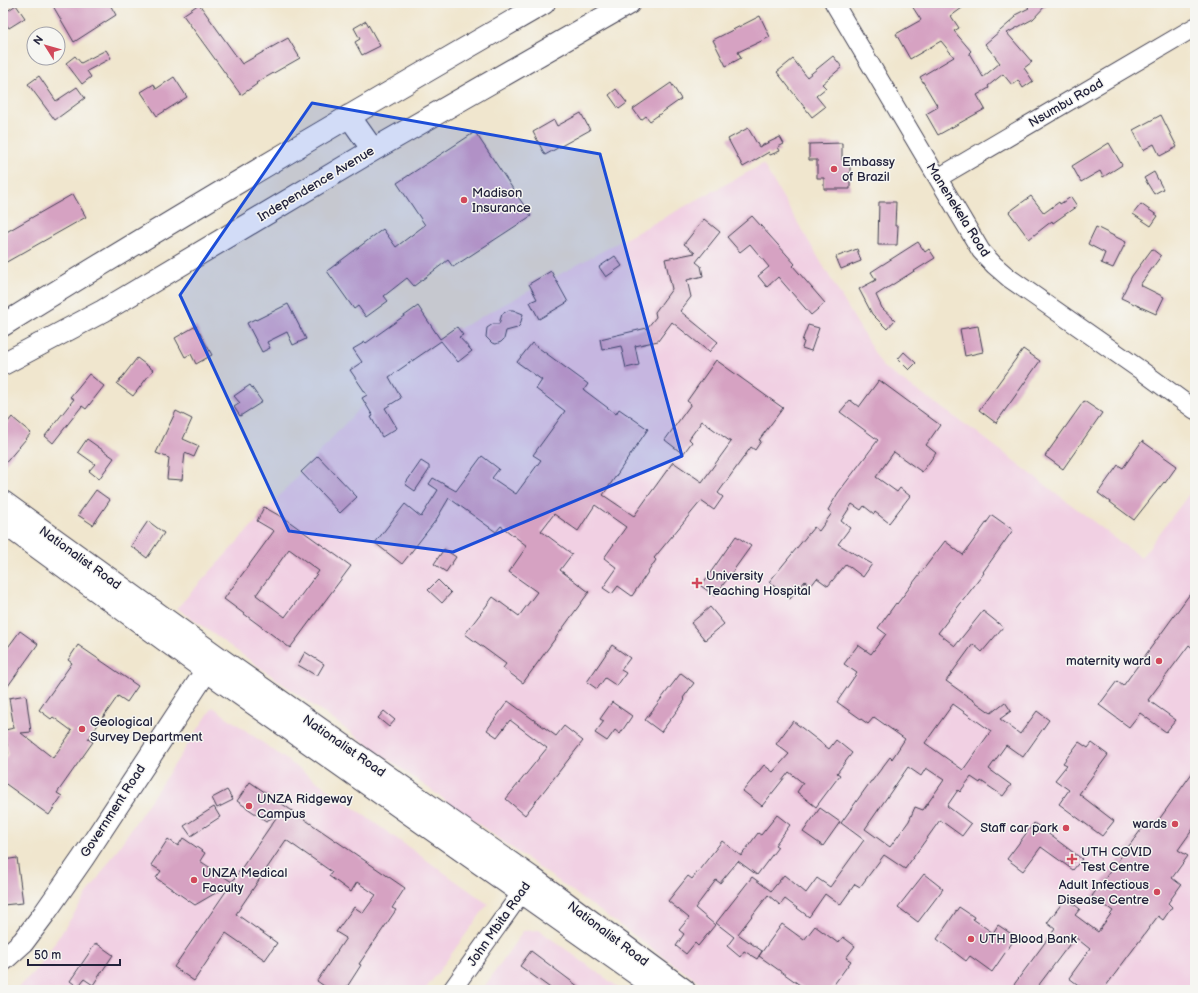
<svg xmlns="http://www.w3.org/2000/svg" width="1198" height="993" font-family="'Balsamiq Sans',sans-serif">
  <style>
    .built { fill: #f1d0e3 }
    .building { fill: #d6a2c2; fill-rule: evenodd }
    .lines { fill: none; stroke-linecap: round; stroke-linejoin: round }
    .minor-casing { stroke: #413f51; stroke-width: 20 }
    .major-casing { stroke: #413f51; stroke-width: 24 }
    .minor { stroke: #fff; stroke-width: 18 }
    .major { stroke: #fff; stroke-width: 22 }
    .marked { fill: #1d4ed8; fill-opacity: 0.2; stroke: #1d4ed8; stroke-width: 3; stroke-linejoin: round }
    .poi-dot { fill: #d1495b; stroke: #f6f6f2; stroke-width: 1.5 }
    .labels { text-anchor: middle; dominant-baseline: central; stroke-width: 3; stroke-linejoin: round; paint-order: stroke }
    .street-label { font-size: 13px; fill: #22223b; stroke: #f6f6f2 }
    .poi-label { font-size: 13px; fill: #22223b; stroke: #f6f6f2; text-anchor: start }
  </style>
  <rect width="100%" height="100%" fill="#f6f6f2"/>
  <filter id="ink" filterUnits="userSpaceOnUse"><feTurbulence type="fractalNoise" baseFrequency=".025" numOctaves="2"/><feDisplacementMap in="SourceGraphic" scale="8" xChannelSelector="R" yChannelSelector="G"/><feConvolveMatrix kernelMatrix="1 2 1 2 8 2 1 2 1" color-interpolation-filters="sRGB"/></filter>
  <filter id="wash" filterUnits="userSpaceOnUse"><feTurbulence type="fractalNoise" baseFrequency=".012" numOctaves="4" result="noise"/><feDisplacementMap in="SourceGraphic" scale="16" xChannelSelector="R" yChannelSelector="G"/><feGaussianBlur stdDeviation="0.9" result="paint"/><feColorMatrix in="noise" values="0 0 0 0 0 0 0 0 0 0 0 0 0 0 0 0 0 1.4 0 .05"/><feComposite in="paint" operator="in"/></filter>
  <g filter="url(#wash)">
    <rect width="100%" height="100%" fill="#f0e6ce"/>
    <path class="built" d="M763 164 883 367 979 434 1141 558 1195 486V990H710L177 608 405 358Z
      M213 707 488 904 425 990H15L37 969Z
      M539 930 622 990H482L523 931Z"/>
    <g id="blocks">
      <path class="building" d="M58 3H109L116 15 74 42 53 6Z
        M910 3H969L951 16 959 28 954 31 971 51 969 53 983 77 1000 63 985 44 1016 17 1015 15 1029 8 1024 3H1048L1033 19 1007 33 1032 62 1024 68 1033 81 1023 88 1018 80 1012 85 1003 74 988 86 989 88 977 95 985 109 938 135 926 114 938 107 920 77 954 57 941 41 910 59 896 34 921 20Z
        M199 4 242 64 288 38 300 58 256 83 257 84 241 95 183 15Z
        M16 5 25 18 9 28 3 20V14Z
        M760 16 770 37 738 52 741 58 726 66 713 40Z
        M366 21 380 46 362 55 355 42 360 39 354 28Z
        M106 50 111 58 87 71 91 77 82 84 66 63 75 56 81 63Z
        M833 56 842 67 822 84 826 88 816 96 825 107 812 117 777 72 793 59 807 77Z
        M39 76 56 101 77 87 85 98 55 120 28 84Z
        M174 77 187 97 157 116 141 92 154 84 156 89Z
        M671 83 681 99 650 121 646 116 641 120 633 109Z
        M616 89 627 103 619 109 609 95Z
        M581 113 590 130 545 155 533 132 554 120 557 126Z
        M1161 115 1177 147 1160 156 1154 144 1143 150 1133 130Z
        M748 128 759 147 780 137 784 144 778 147 780 151 770 155 769 152 743 167 728 139Z
        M475 132 531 216 453 267 448 260 414 286 407 278 384 296 388 301 366 317 358 306 354 309 327 271 383 229 396 247 425 225 397 183Z
        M842 143V160H850V189H824V178H817V160H809V144Z
        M1109 143 1122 165 1103 177 1100 171 1081 182 1072 166Z
        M1154 172 1163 189 1154 194 1144 178Z
        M73 194 86 217 3 264V234Z
        M1031 196 1044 213 1059 202 1060 204 1071 197 1077 206 1053 223 1052 221 1029 239 1009 212Z
        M879 202H896L895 226H898L897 245H878Z
        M1141 204 1158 216 1151 226 1133 214Z
        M752 216 795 264 793 266 825 303 811 315 778 277 767 287 758 276 769 267 750 244 740 252 727 237Z
        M704 219 720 232 696 262 701 266 703 276 687 280 691 297 680 311 718 342 709 352 672 322 658 341 635 346 639 365 626 368 621 346 602 350 600 339 647 328 656 317 655 312 672 289 665 259 695 253 684 244Z
        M1096 227 1126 242 1113 268 1101 263 1105 253 1088 244Z
        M918 242 925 252 929 249 935 258 876 295 882 308 895 320 887 329 872 314 859 289 876 280 871 272Z
        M857 249 861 261 841 269 836 257Z
        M1152 249 1161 256 1140 285 1164 297 1156 314 1121 298 1132 276Z
        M615 256 622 266 606 277 599 267Z
        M551 271 568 302 539 319 530 302 537 299 529 284Z
        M288 304 306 339 293 345 287 332 267 342 270 348 262 352 247 323 255 319 256 320Z
        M418 306 440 339 457 327 463 335 459 337 472 351 458 362 441 341 389 377 401 398 385 408 397 428 382 437 371 417 373 416 362 398 367 395 350 370 362 362 353 349 365 342 366 343Z
        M509 310H513L523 314 520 325 517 328 506 331 504 339 501 342 496 344 492 343 486 337 487 328 493 324H499L502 314Z
        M808 325 819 328 811 351 802 348 804 342 802 341Z
        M196 326 212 355 196 364 191 354 185 357 175 338Z
        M978 326 983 352 965 356 960 329Z
        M532 343 588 384 584 390 616 414 619 409 648 429 603 495 634 516 673 462 702 482 731 442 702 421 689 439 692 442 683 454 665 440 691 404 687 401 716 360 783 408 759 440 761 441 755 450 751 447 718 493 723 497 714 510 701 501 654 558 656 560 632 596 618 586 612 594 603 588 617 568 604 558 626 527 595 505 578 531 554 514 541 531 572 554 560 570 589 592 523 683 503 668 506 664 465 634 493 597 519 616 537 592 509 572 527 546 501 526 496 532 449 498 436 520 402 564 375 543 405 504 421 517 438 490 429 484 433 478 456 491 482 456 499 469 492 478 516 494 541 460 533 455 565 411 536 389 542 380 517 362Z
        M1023 349 1040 361 996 423 979 410Z
        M904 352 916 363 909 370 898 359Z
        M137 358 153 370 133 396 117 384Z
        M89 374 104 386 86 409 82 406 53 443 45 436 74 399 70 397Z
        M879 380 940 425 926 445 936 453 922 472 894 452 876 477 897 492 900 488 910 496 889 523 875 512 874 514 864 506 861 510 852 504 841 521 850 528 838 544 872 564 863 577 846 564 828 586 817 578 811 586 805 581 790 599 769 582 814 527 819 531 832 513 828 510 838 493 878 440 840 412 850 400 859 407Z
        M250 385 262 402 240 416 234 407 240 403 234 396Z
        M1084 401 1102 413 1063 469 1045 456Z
        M176 411 192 419 183 439 199 446 194 457 185 453 182 480 167 479 169 458 156 453Z
        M12 417 31 433 3 466V428Z
        M87 439 114 458 99 479 89 471 95 464 78 452Z
        M1142 441 1177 466 1165 483 1164 482 1134 520 1098 493 1118 465 1123 468Z
        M318 456 357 497 340 513 301 472Z
        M421 461 429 466V470L415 491 405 484Z
        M96 490 110 500 93 525 78 515Z
        M264 507 287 520 351 566 290 648 224 599 274 531 257 521ZM289 549 319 571 285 617 256 595Z
        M992 515 1013 530 983 572 984 573 938 633 955 646 983 611 1003 627 982 652 973 644 946 681 991 713 1005 702 1011 711 1000 719 1020 734 1037 711 1049 720 1023 757 1006 745 989 769 1011 785 1003 796 981 781 980 783 971 777 960 792 958 790 947 806 971 824 962 836 940 820 905 869 884 855 860 887 855 884 840 905 825 894 809 917 785 899 780 905 768 895 738 934 762 951 757 959 744 951 740 957 727 946 734 937 716 923 752 877 771 891 784 875 806 893 817 878 830 887 864 840 841 823 871 781H872L890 757 892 759 905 739 874 717 868 724 837 702 857 673 844 664 858 645 871 654 886 634 878 628 896 603 897 604 945 541 963 555ZM953 704 991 731 963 770 925 743ZM908 767 921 776 926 768 944 780 923 810 915 807 909 821 890 847 865 829Z
        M148 521 164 533 147 558 131 546Z
        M736 536 751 546 715 596 701 586Z
        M444 549 456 557 446 572 434 564Z
        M438 580 451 593 442 603 428 590Z
        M1195 587V650L1189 645 1148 700 1176 720 1166 732 1140 713 1129 727 1099 705 1117 681 1123 686Z
        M710 607 724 624 705 640 691 623Z
        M20 631 38 644 3 693V654Z
        M78 645 138 686 127 702 118 696 88 739 93 742 57 793 62 796 49 815 3 782V762L8 754 5 730 14 728 9 698 26 695 31 732 21 733 53 758 72 731 53 717 51 719 39 710 72 663 68 660Z
        M612 645 630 658 621 670 626 673 617 686 605 678 597 689 587 682Z
        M305 652 324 664 317 676 298 665Z
        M681 673 694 683 683 698 685 700 661 732 645 720Z
        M508 701 556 736 564 726 583 741 525 815 506 799 547 748 510 720 497 737 487 730Z
        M612 702 632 716 620 734 615 730 607 741 595 733 604 721 600 719Z
        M384 711 395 720 389 727 378 718Z
        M793 721 829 749 836 740 852 753 837 773 840 775 816 807 797 792 803 783 789 772 762 806 743 791 764 765 773 772 789 754 776 744Z
        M1079 742 1088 748 1092 743 1108 755 1079 794 1114 821 1102 836 1059 804 1069 790 1055 780 1067 765 1063 763Z
        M1195 769V826L1178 850 1188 856 1172 878 1181 885 1168 903 1172 907 1163 920 1158 916 1103 990H1085L1069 978 1090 949 1075 937 1035 990H1010L1055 929 1047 923 1066 898 1080 909 1075 915 1098 932 1113 911 1092 896 1146 823 1153 828Z
        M250 782 405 888 392 908 396 910 359 964 361 965 345 990H330L317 981 346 938 336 932 354 907 363 913 376 895 357 882 351 892 329 876 332 872 286 840 236 914 277 943 265 960 226 933 194 981 174 967 231 884 195 905 156 878 161 871 151 865 168 839 178 846 183 838 205 853 200 861 232 882 278 815 266 821 237 801Z
        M227 790 233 800 217 808 212 798Z
        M214 807 220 817 191 836 184 826Z
        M820 808 840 822 823 846 803 832Z
        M777 815 790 825 775 845 778 847 757 875 738 861 720 883 716 880 695 908 715 925 698 946 695 943 686 954 676 946 684 934 679 930 689 918 668 901 688 876 692 879 722 841 741 856 758 833 761 835Z
        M1034 823 1082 859 1073 870 1041 847 1023 871 1007 859Z
        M17 858 23 903 3 905V860Z
        M924 874 943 889 918 922 898 907Z
        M959 907 974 917 973 919 993 933 998 925 1016 937 992 972 970 956 966 961 937 939Z
        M782 924 804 940 815 926 838 943 843 937 855 946 846 958 851 961 830 990H807L759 956Z
        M96 943 113 955 93 985 84 979 78 987 70 981Z
        M531 951 583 990H553L520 966Z"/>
    </g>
  </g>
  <g filter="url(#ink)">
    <use href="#blocks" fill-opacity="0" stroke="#413f51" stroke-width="1"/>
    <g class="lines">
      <defs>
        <path id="minor" d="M834 3 981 251 994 265 1009 278 1142 371 1195 410
          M938 178 1195 27
          M452 990 529 882"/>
        <path id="major" d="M349 116 373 150
          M3 325C181 214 362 108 544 3
          M3 364 103 311 373 150 629 3
          M3 502 216 656 532 878 684 990
          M3 522 206 670 648 982
          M3 960 23 942 44 914 83 858 214 659"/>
      </defs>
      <use href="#minor" class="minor-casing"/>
      <use href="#major" class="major-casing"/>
      <use href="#minor" class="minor"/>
      <use href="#major" class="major"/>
    </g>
  </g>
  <path class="marked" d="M312 103 600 154 682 456 453 552 289 531 180 295Z"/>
  <g class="poi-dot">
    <circle cx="834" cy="169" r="4"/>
    <circle cx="464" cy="200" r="4"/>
    <path d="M695 577h4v4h4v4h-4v4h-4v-4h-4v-4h4z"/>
    <circle cx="1159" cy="661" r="4"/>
    <circle cx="82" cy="729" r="4"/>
    <circle cx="249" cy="806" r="4"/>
    <circle cx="1175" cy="824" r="4"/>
    <circle cx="1066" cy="828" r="4"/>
    <path d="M1070 853h4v4h4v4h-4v4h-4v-4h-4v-4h4z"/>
    <circle cx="194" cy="880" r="4"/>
    <circle cx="1157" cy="892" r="4"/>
    <circle cx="971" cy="939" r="4"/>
  </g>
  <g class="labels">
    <g class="street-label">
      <text transform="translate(1066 103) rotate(-30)">Nsumbu Road</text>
      <text transform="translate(316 184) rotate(-31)">Independence Avenue</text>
      <text transform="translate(958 210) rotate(58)">Manenekela Road</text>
      <text transform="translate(80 558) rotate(36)">Nationalist Road</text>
      <text transform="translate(344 746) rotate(35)">Nationalist Road</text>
      <text transform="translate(113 811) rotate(-57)">Government Road</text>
      <text transform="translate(499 924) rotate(-55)">John Mbita Road</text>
      <text transform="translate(608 934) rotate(37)">Nationalist Road</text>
    </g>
    <g class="poi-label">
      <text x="842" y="162">Embassy<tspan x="842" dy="15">of Brazil</tspan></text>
      <text x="472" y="193">Madison<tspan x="472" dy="15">Insurance</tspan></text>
      <text x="706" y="576">University<tspan x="706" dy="15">Teaching Hospital</tspan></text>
      <text x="1151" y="661" text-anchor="end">maternity ward</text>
      <text x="90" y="722">Geological<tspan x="90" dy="15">Survey Department</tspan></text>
      <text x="257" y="799">UNZA Ridgeway<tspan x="257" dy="15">Campus</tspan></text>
      <text x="1167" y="824" text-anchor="end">wards</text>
      <text x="1058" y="828" text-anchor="end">Staff car park</text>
      <text x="1081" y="852">UTH COVID<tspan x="1081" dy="15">Test Centre</tspan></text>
      <text x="202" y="873">UNZA Medical<tspan x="202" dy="15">Faculty</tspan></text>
      <text x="1149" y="885" text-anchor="end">Adult Infectious<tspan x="1149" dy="15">Disease Centre</tspan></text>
      <text x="979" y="939">UTH Blood Bank</text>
    </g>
  </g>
  <rect width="1198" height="993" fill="none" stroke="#f6f6f2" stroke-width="16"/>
  <g transform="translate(46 46) rotate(307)"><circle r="19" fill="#f6f6f2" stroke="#a1a1a9"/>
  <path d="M0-3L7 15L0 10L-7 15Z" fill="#d1495b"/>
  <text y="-6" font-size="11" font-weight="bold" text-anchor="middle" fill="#22223b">N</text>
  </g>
  <path d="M28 959v6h92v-6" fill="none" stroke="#22223b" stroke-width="2"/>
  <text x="34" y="959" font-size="12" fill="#22223b" stroke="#f6f6f2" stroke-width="3" paint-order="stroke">50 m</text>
</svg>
